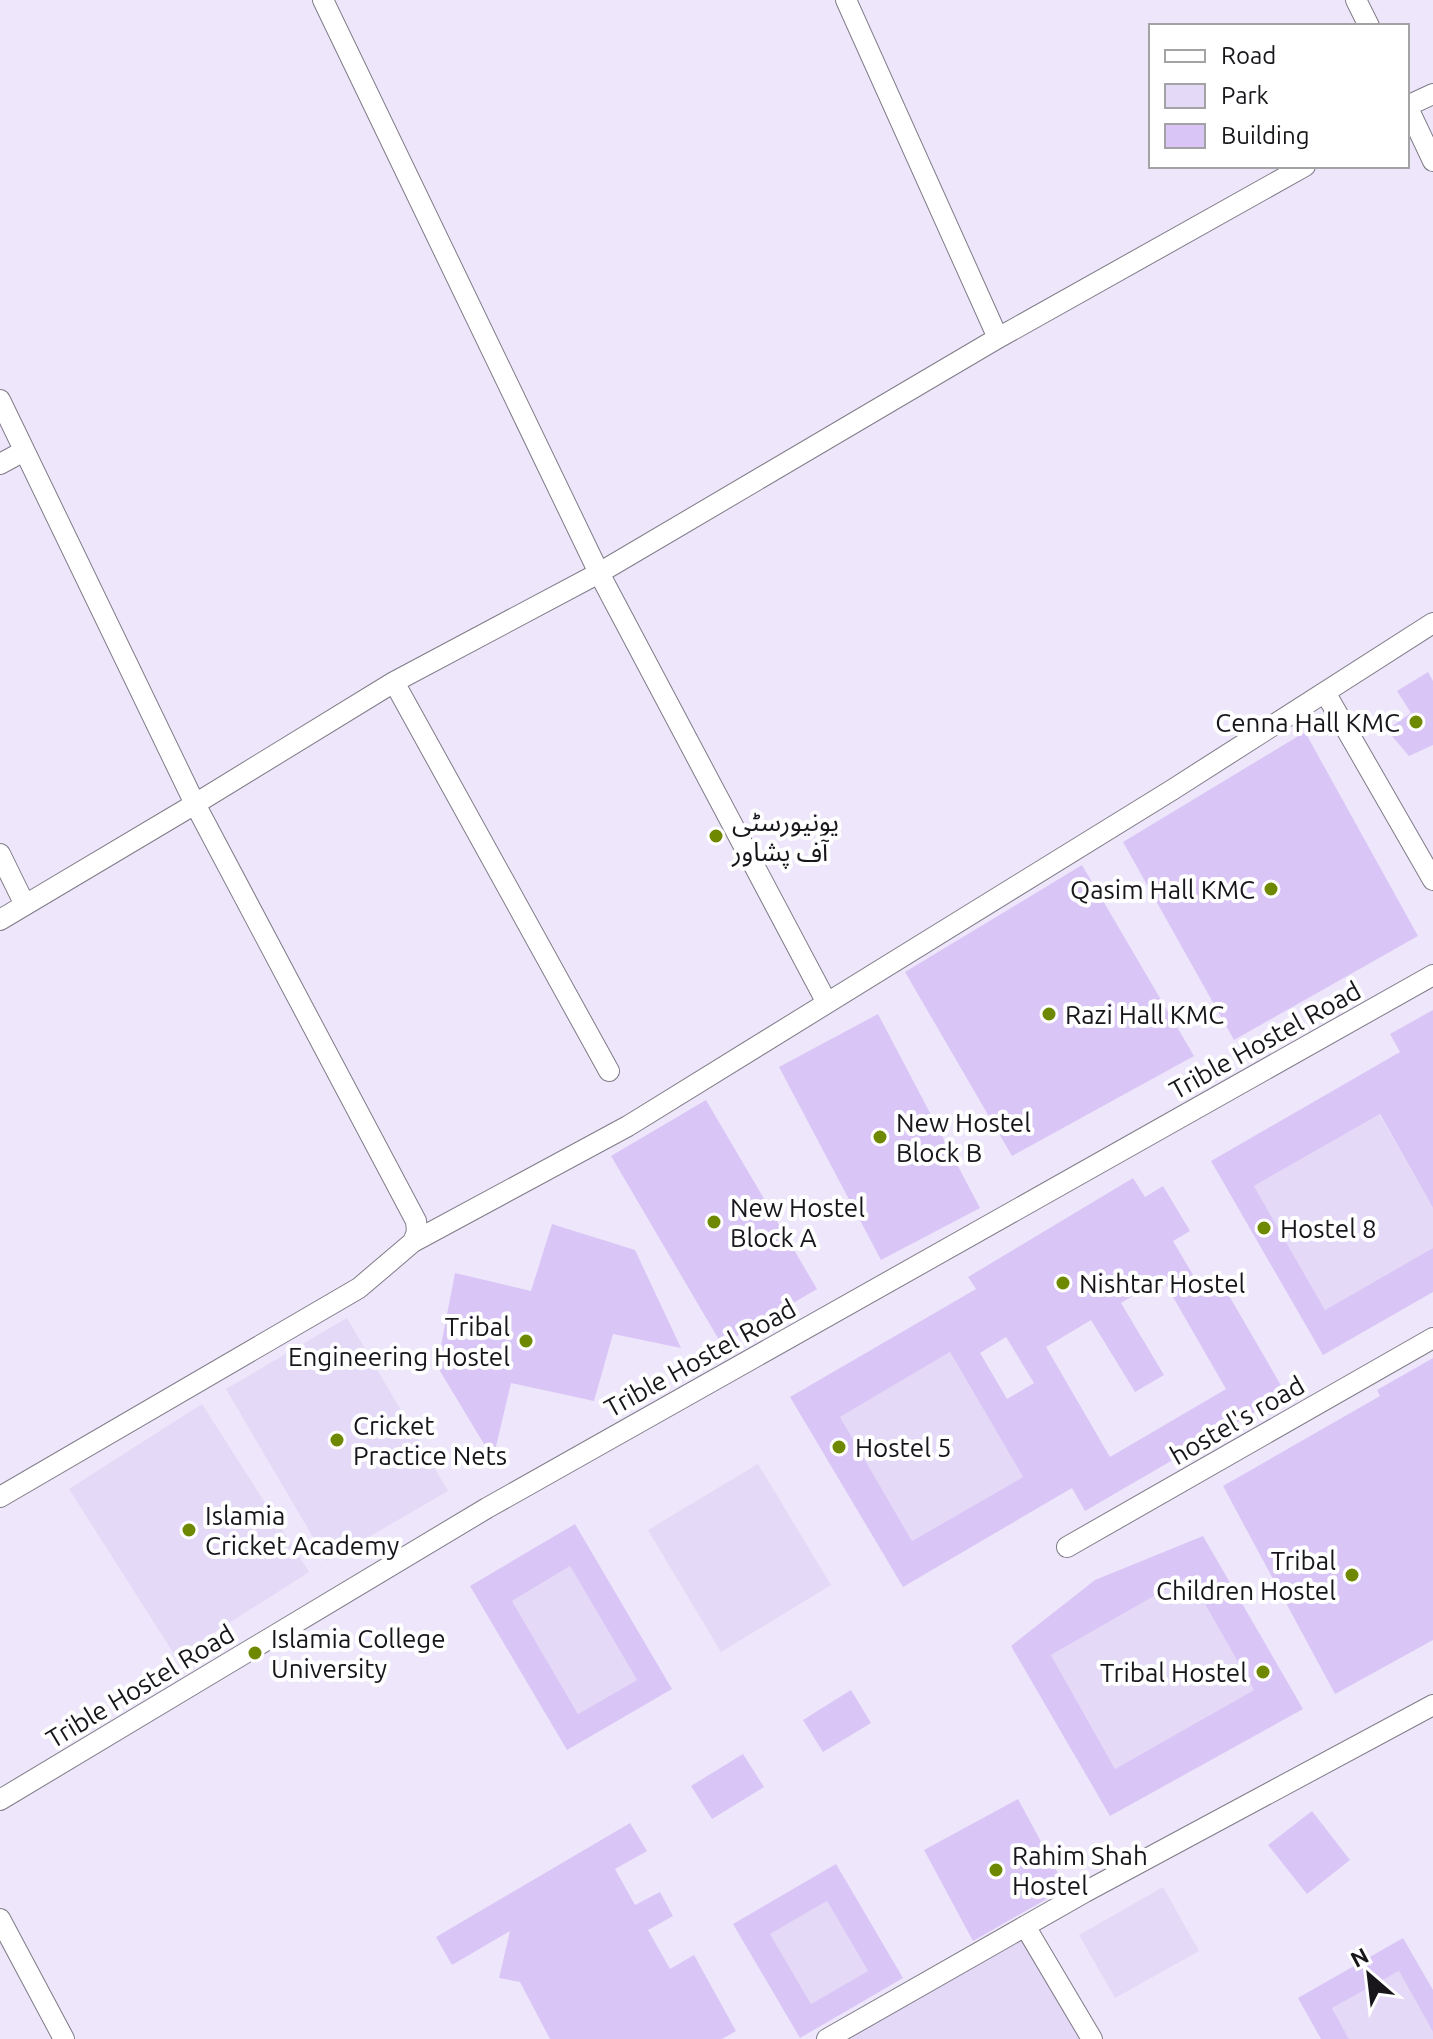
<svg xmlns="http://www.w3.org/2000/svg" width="1433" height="2039" font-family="Ubuntu,'Noto Sans Arabic',sans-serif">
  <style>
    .built { fill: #eee6fb; fill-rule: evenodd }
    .green { fill: #e4d9f6 }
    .building { fill: #d9c6f6; fill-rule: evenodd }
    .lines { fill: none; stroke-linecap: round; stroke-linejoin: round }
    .street-casing { stroke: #7f7b87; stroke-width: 22 }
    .street { stroke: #fff; stroke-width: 20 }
    .poi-dot { fill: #6e8900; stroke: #fff; stroke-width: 3 }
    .labels { text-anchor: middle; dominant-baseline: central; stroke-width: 8; stroke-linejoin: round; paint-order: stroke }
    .poi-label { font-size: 26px; fill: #18161b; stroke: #fff; text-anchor: start }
    .street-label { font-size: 26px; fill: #18161b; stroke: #fff }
  </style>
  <rect width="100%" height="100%" fill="#f6f2fe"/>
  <path class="built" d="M0 0H1433V2039H0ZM1151 26H1407V166H1151Z"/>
  <path class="green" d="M1379 1114 1433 1208V1248L1325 1310 1254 1186Z
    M347 1318 448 1491 327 1561 226 1389Z
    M950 1352 1023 1477 912 1541 840 1417Z
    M202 1404 309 1572 176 1657 69 1489Z
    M758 1464 831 1585 721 1652 648 1530Z
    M570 1566 637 1680 578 1714 512 1601Z
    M1189 1576 1254 1690 1115 1769 1051 1655Z
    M1163 1887 1199 1951 1115 1998 1079 1935Z
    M827 1901 868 1971 811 2004 770 1934Z
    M1025 1926 1092 2039H827Z
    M1399 1971 1433 2032V2039H1349L1332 2008Z"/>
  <path class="building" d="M1428 672 1433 681V745L1409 756 1387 730 1411 713 1397 691Z
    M1305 732 1418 936 1234 1040 1123 842Z
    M1082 865 1194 1056 1012 1156 905 972Z
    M1433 1010V1208L1380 1114 1254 1186 1325 1310 1433 1248V1292L1323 1355 1211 1161 1400 1052 1390 1034Z
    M878 1014 980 1208 881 1260 779 1067Z
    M706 1100 817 1289 722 1345 611 1156Z
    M1133 1178 1145 1197 1163 1186 1190 1231 1173 1241 1199 1285 1217 1275 1286 1394 1085 1511 1072 1488 903 1587 790 1397 976 1289 968 1277ZM1162 1278 1226 1389 1110 1457 1046 1347 1091 1320 1135 1392 1164 1375 1121 1303ZM1006 1337 1034 1383 1007 1399 980 1353ZM950 1352 1023 1477 912 1541 840 1417Z
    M552 1224 635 1250 681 1348 613 1334 594 1401 511 1383 493 1459 437 1366 455 1273 531 1291Z
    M1433 1358V1640L1335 1694 1223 1486 1380 1396 1377 1390Z
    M575 1524 672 1689 567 1750 470 1586ZM570 1566 637 1680 578 1714 512 1601Z
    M1203 1536 1303 1709 1110 1816 1011 1646 1095 1580ZM1189 1576 1254 1690 1115 1769 1051 1655Z
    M851 1690 871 1723 823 1752 803 1720Z
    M743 1754 764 1787 712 1819 691 1786Z
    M1018 1799 1066 1888 973 1941 924 1850Z
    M1312 1811 1350 1860 1307 1894 1268 1845Z
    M630 1823 647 1851 615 1869 635 1905 660 1892 673 1916 648 1930 670 1969 694 1955 736 2031 722 2039H550L520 1982 499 1978 510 1931 452 1965 436 1937Z
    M836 1864 903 1978 800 2038 733 1924ZM827 1901 868 1971 811 2004 770 1934Z
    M1403 1938 1433 1990V2032L1399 1971 1332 2008 1349 2039H1321L1298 1998Z"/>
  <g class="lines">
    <defs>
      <path id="street" d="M323 0 599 573 827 1003
        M846 0 998 338
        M1356 0 1369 26
        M1407 106 1433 161
        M1407 106 1433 94
        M0 400 195 804 416 1221 417 1232 413 1242 359 1288 0 1497
        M0 464 24 451
        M394 682 609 1071
        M1326 694 1433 880
        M0 854 25 905
        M0 920 195 804 394 682 599 573 998 338 1305 166
        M413 1242 628 1126 1172 790 1433 623
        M1067 1547 1433 1338
        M0 1800 487 1508 1433 975
        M0 1919 64 2039
        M1025 1926 1092 2039
        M827 2039 1085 1892 1433 1705"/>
    </defs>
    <use href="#street" class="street-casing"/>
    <use href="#street" class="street"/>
  </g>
  <g class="poi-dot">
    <circle cx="1416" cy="722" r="8"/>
    <circle cx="716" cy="836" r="8"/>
    <circle cx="1271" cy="889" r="8"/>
    <circle cx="1049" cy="1014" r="8"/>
    <circle cx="880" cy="1137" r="8"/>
    <circle cx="714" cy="1222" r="8"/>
    <circle cx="1264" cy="1228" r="8"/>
    <circle cx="1063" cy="1283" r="8"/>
    <circle cx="526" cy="1341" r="8"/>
    <circle cx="337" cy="1440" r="8"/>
    <circle cx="839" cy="1447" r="8"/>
    <circle cx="189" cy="1530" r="8"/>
    <circle cx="1352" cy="1575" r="8"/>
    <circle cx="255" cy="1653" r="8"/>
    <circle cx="1263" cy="1672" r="8"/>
    <circle cx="996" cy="1870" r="8"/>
  </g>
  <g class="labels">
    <g class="poi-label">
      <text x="1400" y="722" text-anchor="end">Cenna Hall KMC</text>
      <text x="732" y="821">یونیورسٹی<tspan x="732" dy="30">آف پشاور</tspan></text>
      <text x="1255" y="889" text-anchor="end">Qasim Hall KMC</text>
      <text x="1065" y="1014">Razi Hall KMC</text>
      <text x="896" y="1122">New Hostel<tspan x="896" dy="30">Block B</tspan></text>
      <text x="730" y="1207">New Hostel<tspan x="730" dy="30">Block A</tspan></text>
      <text x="1280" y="1228">Hostel 8</text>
      <text x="1079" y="1283">Nishtar Hostel</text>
      <text x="510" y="1326" text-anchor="end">Tribal<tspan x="510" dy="30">Engineering Hostel</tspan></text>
      <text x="353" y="1425">Cricket<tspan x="353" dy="30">Practice Nets</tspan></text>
      <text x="855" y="1447">Hostel 5</text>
      <text x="205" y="1515">Islamia<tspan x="205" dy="30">Cricket Academy</tspan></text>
      <text x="1336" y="1560" text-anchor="end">Tribal<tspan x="1336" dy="30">Children Hostel</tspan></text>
      <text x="271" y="1638">Islamia College<tspan x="271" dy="30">University</tspan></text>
      <text x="1247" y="1672" text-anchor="end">Tribal Hostel</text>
      <text x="1012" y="1855">Rahim Shah<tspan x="1012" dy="30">Hostel</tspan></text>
    </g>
    <g class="street-label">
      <text transform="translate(1265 1040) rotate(-29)">Trible Hostel Road</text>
      <text transform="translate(700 1358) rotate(-29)">Trible Hostel Road</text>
      <text transform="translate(1237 1420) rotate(-30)">hostel's road</text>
      <text transform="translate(140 1686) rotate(-31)">Trible Hostel Road</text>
    </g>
  </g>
  <rect x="1149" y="24" width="260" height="144" fill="#ffffff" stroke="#a3a2a4" stroke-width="2"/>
  <rect x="1165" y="50" width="40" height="12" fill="#ffffff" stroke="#a3a2a4" stroke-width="2"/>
  <text x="1221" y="64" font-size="24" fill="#18161b">Road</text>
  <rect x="1165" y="84" width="40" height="24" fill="#e4d9f6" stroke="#a3a2a4" stroke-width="2"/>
  <text x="1221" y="104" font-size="24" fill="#18161b">Park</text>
  <rect x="1165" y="124" width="40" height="24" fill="#d9c6f6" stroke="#a3a2a4" stroke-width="2"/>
  <text x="1221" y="144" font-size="24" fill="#18161b">Building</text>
  <g transform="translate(1369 1975) rotate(332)" stroke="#ffffff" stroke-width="6" paint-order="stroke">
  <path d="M0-6L14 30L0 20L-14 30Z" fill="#18161b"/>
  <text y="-12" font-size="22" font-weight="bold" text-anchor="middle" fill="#18161b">N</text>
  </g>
</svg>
